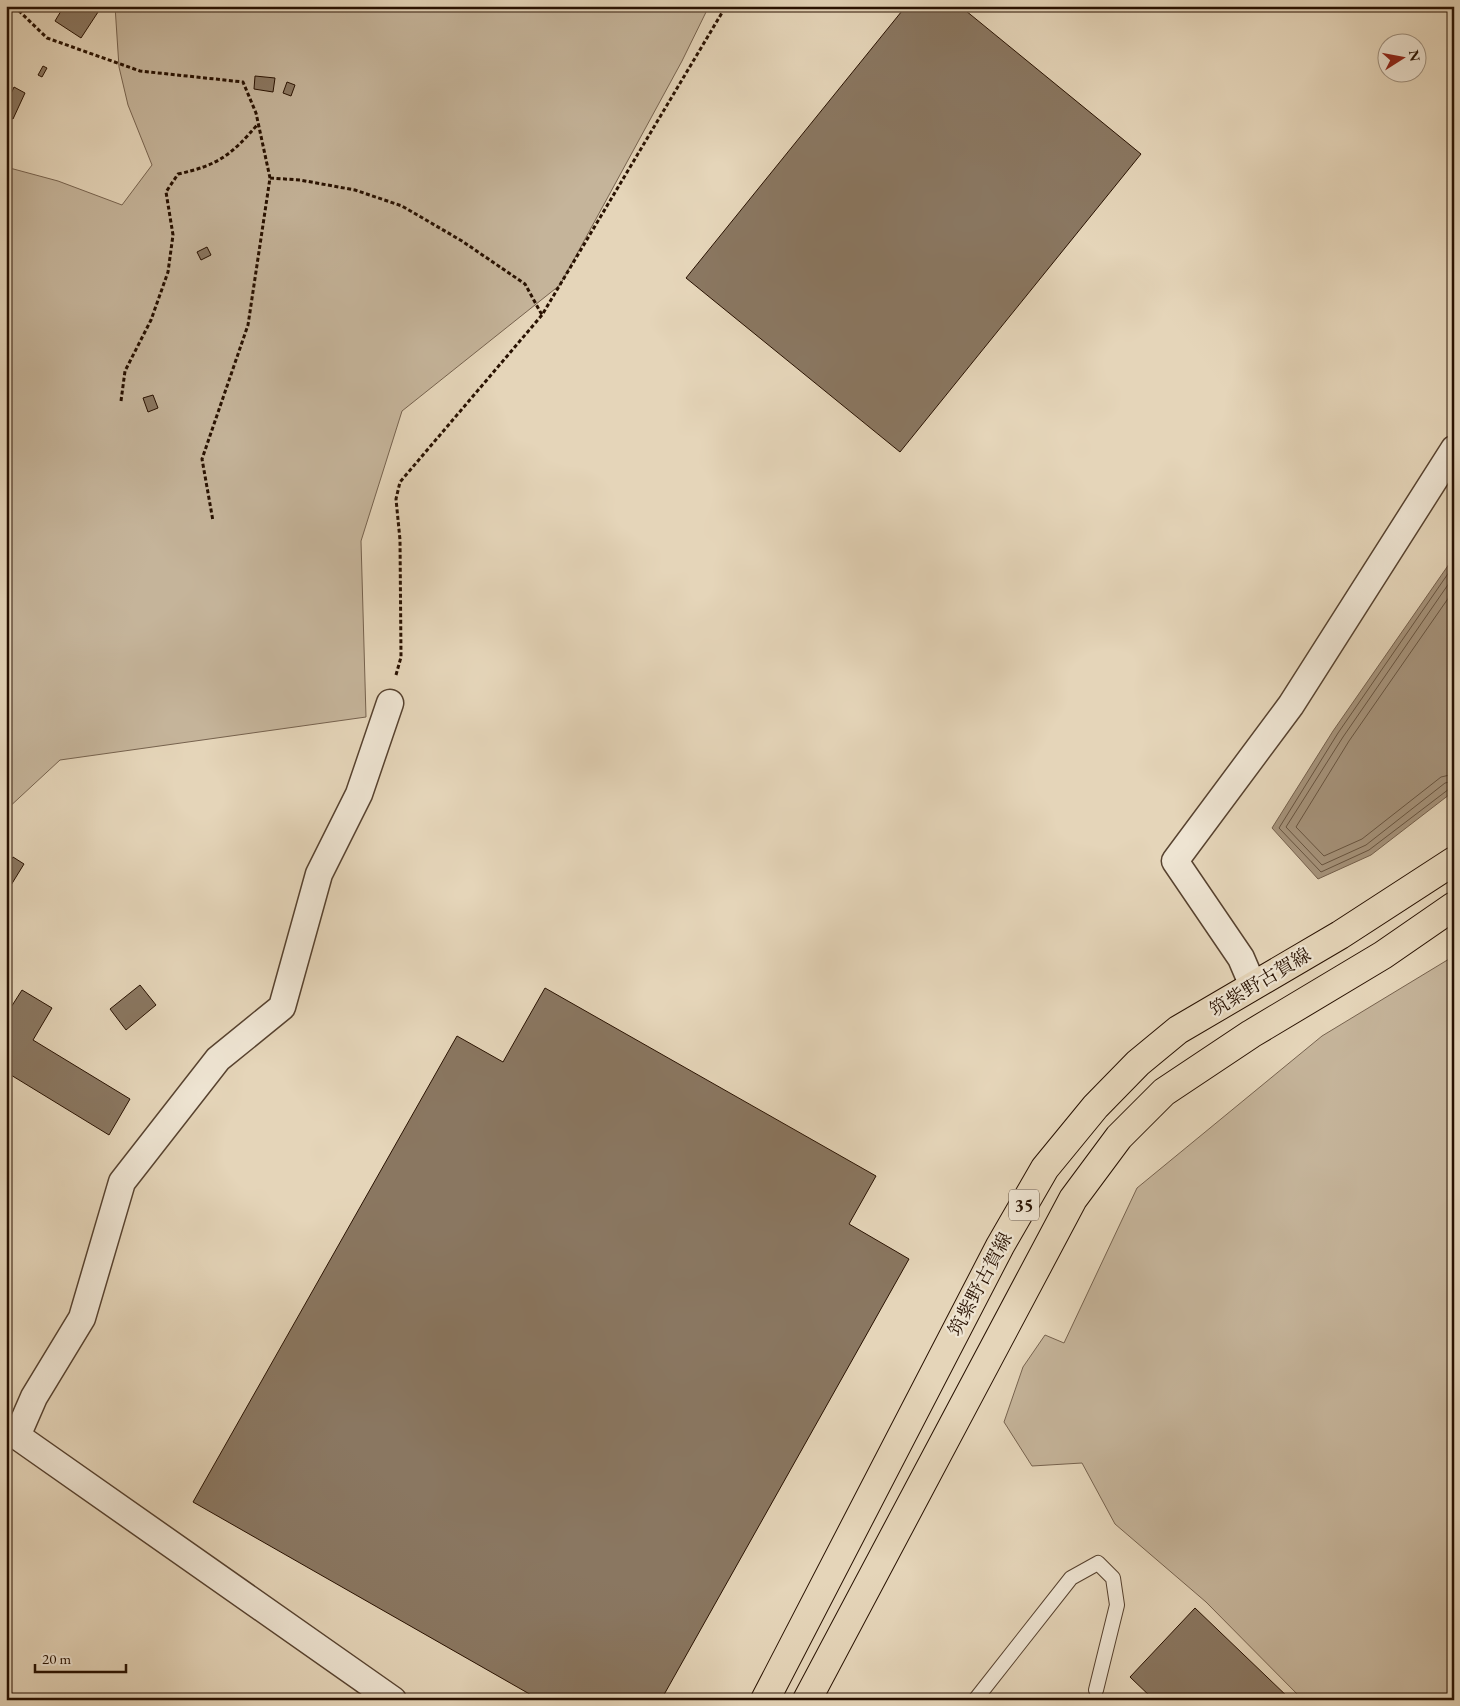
<svg xmlns="http://www.w3.org/2000/svg" width="1460" height="1706" font-family="'EB Garamond','Noto Serif JP',serif">
  <style>
    .green { fill: #c5b49a; stroke: #76624e }
    .water { fill: #a5927a; stroke: #735e4a }
    .lines { fill: none; stroke-linecap: round; stroke-linejoin: round }
    .shore { stroke: #66523e; stroke-width: 1 }
    .building { fill: #8a7761; stroke: #281101 }
    .lane-casing { stroke: #57422f; stroke-width: 16 }
    .street-casing { stroke: #57422f; stroke-width: 29 }
    .primary-casing { stroke: #281101; stroke-width: 30 }
    .path { stroke: #281101; stroke-width: 3; stroke-dasharray: 4 2.5; stroke-linecap: butt }
    .lane { stroke: #eee4d2; stroke-width: 14 }
    .street { stroke: #eee4d2; stroke-width: 26 }
    .primary { stroke: #e5d5b9; stroke-width: 28 }
    .labels { text-anchor: middle; dominant-baseline: central; stroke-width: 4.5; stroke-linejoin: round; paint-order: stroke }
    .shield { fill: #eee4d2; stroke: #635040; stroke-width: 1 }
    .shield-label { font-size: 18px; font-weight: bold; fill: #281101 }
    .street-label { font-size: 19px; fill: #281101; stroke: #eee4d2 }
  </style>
  <rect width="100%" height="100%" fill="#e5d5b9"/>
  <filter id="stains"><feTurbulence type="fractalNoise" baseFrequency=".004" numOctaves="4"/><feColorMatrix values="0 0 0 0 .2 0 0 0 0 .09 0 0 0 0 .02 0 0 0 .5 -.17"/></filter>
  <radialGradient id="worn" r=".72"><stop offset=".6" stop-color="#630" stop-opacity="0"/><stop offset="1" stop-color="#630" stop-opacity=".3"/></radialGradient>
  <path class="green" d="M115 6H709L682 61 560 285 402 411 361 541 366 717 60 760 6 810V167L58 181 122 205 152 165 128 105 119 67Z
    M1454 956V1700H1303L1206 1602 1115 1524 1082 1463 1032 1466 1004 1422 1023 1367 1045 1335 1064 1343 1137 1188 1322 1036Z"/>
  <path class="water" d="M1454 557V791L1371 855 1318 879 1272 828 1333 731Z"/>
  <g class="lines">
    <path class="shore" d="M1454 565 1338 733 1279 828 1321 872 1369 850 1449 789 1454 787
      M1454 576 1343 737 1286 827 1322 865 1366 845 1445 783 1454 781
      M1454 590 1349 741 1296 827 1324 856 1362 839 1441 777 1454 774"/>
  </g>
  <path class="building" d="M64 6H102L81 38 55 21Z
    M906 6H960L1141 154 900 452 686 278Z
    M43 66 47 68 42 77 38 75Z
    M255 76 275 78 273 92 254 89Z
    M287 82 295 85 291 96 283 93Z
    M14 87 25 93 13 119 6 116V104Z
    M207 247 211 255 201 260 197 252Z
    M153 395 158 408 148 412 143 398Z
    M13 857 24 864 8 890 6 868Z
    M140 985 156 1005 126 1030 110 1009Z
    M545 988 876 1176 849 1224 909 1259 661 1700H540L193 1502 457 1036 503 1062Z
    M22 990 52 1008 33 1040 130 1099 109 1135 6 1072V1015Z
    M1195 1608 1291 1700H1154L1130 1677Z"/>
  <g class="lines">
    <defs>
      <path id="lane" d="M975 1700 1071 1578 1098 1563 1113 1578 1117 1605 1096 1690"/>
      <path id="street" d="M1253 986 1241 958 1175 861 1291 705 1454 449
        M6 1433 17 1436 393 1700
        M17 1436 34 1397 82 1318 122 1182 218 1059 282 1007 319 874 359 794 390 703"/>
      <path id="primary" d="M765 1700 1000 1246 1045 1168 1095 1107 1138 1063 1178 1030 1340 935 1454 861
        M807 1700 1073 1199 1119 1137 1164 1092 1251 1034 1383 955 1454 906"/>
    </defs>
    <use href="#lane" class="lane-casing"/>
    <use href="#street" class="street-casing"/>
    <use href="#primary" class="primary-casing"/>
    <path class="path" d="M14 6 47 38 140 71 243 82 256 113 270 178 248 325 202 459 213 521
      M270 178 300 180 355 190 402 206 462 241 525 284 542 315
      M121 401 125 371 151 320 168 272 173 235 166 192 178 174C219 165 231 155 258 124
      M396 675 401 657 400 540 396 499 400 482 542 315 726 6"/>
    <use href="#lane" class="lane"/>
    <use href="#street" class="street"/>
    <use href="#primary" class="primary"/>
  </g>
  <g class="labels">
    <rect class="shield" x="1009" y="1189.5" width="30" height="31" rx="4"/>
    <g class="shield-label">
      <text x="1024" y="1205">35</text>
    </g>
    <g class="street-label">
      <text transform="translate(1260 982) rotate(-31)">筑紫野古賀線</text>
      <text transform="translate(980 1284) rotate(-62)">筑紫野古賀線</text>
    </g>
  </g>
  <rect width="1460" height="1706" fill="none" stroke="#e5d5b9" stroke-width="25"/>
  <rect x="8" y="8" width="1445" height="1691" fill="none" stroke="#281101" stroke-width="2.5"/>
  <rect x="12" y="12" width="1435" height="1681" fill="none" stroke="#281101"/>
  <g transform="translate(1402 58) rotate(79)"><circle r="24" fill="#eee4d2" stroke="#9f907e"/>
  <path d="M0-4L9 19L0 12L-9 19Z" fill="#8f2418"/>
  <text y="-8" font-size="14" font-weight="bold" text-anchor="middle" fill="#281101">N</text>
  </g>
  <path d="M35 1664v8h91v-8" fill="none" stroke="#281101" stroke-width="2.5"/>
  <text x="42" y="1664" font-size="15" fill="#281101" stroke="#eee4d2" stroke-width="4" paint-order="stroke">20 m</text>
  <rect width="100%" height="100%" filter="url(#stains)"/>
  <rect width="100%" height="100%" fill="url(#worn)"/>
</svg>
